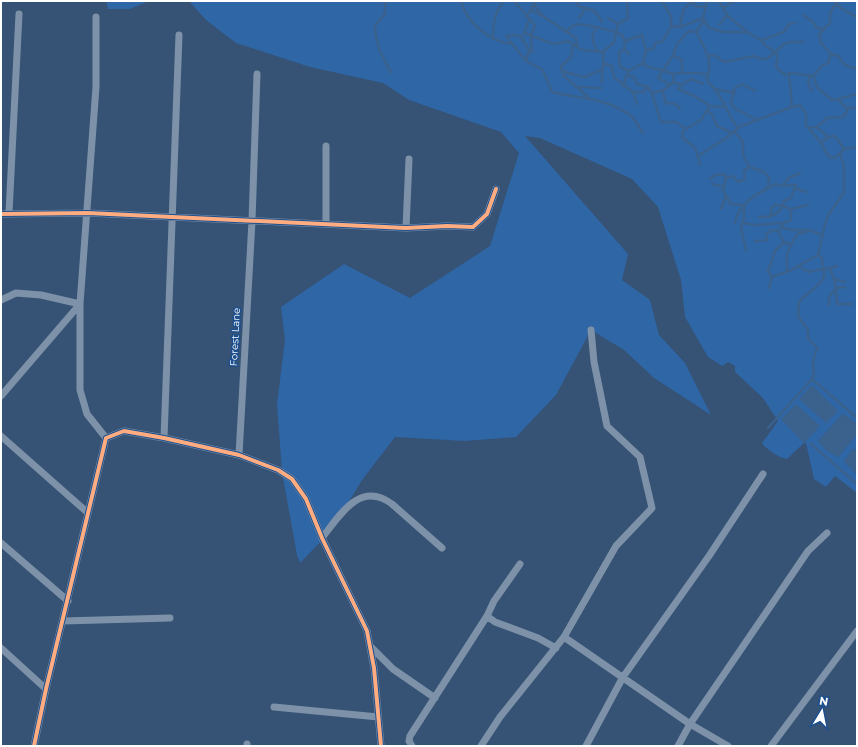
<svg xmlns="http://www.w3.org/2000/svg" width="858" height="747" font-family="Montserrat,sans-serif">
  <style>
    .green { fill: #2f66a5 }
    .water { fill: #3b618d }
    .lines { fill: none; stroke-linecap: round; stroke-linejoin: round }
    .stream { stroke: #3b618d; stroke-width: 2.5 }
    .street { stroke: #7d92a8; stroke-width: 7 }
    .cycleway-casing { stroke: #1b4f8f; stroke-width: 6 }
    .cycleway { stroke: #ffac80; stroke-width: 4 }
    .labels { text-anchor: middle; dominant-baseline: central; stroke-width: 3; stroke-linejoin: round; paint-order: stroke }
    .street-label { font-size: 10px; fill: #fff; stroke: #1b4f8f }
  </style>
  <rect width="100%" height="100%" fill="#365274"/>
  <path class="green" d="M106 1H149L130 9H108Z
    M189 1H857V424L843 414 818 441 838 457 857 434V452L854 449 844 461 857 475V493L835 476 826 487 814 479 806 443H804L787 459C779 458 767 450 762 443L778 421 763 398 735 372V366L728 362 722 366 708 357 685 317 681 280 658 207 632 179 540 138 525 136 628 254 622 280 650 300 659 335 685 363 711 415 654 378 624 350 591 330 556 395 516 437 465 441 395 437 362 480 331 531 300 563 297 555 282 472 277 404 285 340 281 307 344 264 410 298 490 246 519 153 501 132 409 100 383 83 310 67 236 43 206 20Z"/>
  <path class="water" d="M812 385 838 411 826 423 799 399Z
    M796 404 820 426 804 443 781 419Z
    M843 414 857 424V434L838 457 827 451 818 441Z
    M853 449 857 452V475L844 461Z"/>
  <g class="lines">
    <path class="stream" d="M385 1V14L375 25C375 43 382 57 391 72
      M461 1C466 22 490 42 512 44
      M514 1 535 25 531 35 532 52 528 54
      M575 1 580 7 595 11 602 22
      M662 1 671 16V26
      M707 1 703 18 709 28 723 32H746
      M719 1 728 16 747 32 761 40 765 45 778 55 776 67 785 75 791 73 813 76 817 87 832 100 838 99 846 108H857
      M834 1 842 9 857 17
      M691 2 697 7 706 6
      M534 5 544 17 576 38 577 46
      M723 8 735 1
      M531 10 542 16
      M803 15 813 22 817 28 824 29
      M526 17 536 1
      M579 18 586 8
      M608 18 618 24
      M529 20 524 33 554 44 568 41 582 50 603 52C605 63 601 71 602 83
      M719 25 727 15
      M680 26 683 11 691 1
      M597 27C590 36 592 42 598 51
      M566 31 576 24C592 26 607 28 622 35L625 41 642 35 646 51 643 63 646 66 674 74 673 82 681 85 691 79 703 84
      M523 37 514 35 506 36 526 61 543 70 552 92C580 99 604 97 630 115 635 119 639 127 643 133
      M523 37 522 40 529 49 526 61
      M493 38C493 23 495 12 504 1
      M762 40 784 32 789 24 795 23
      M625 41 624 49 629 54
      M573 44 571 57 561 66 563 75 588 97
      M624 49 619 52 620 67 629 71 643 63
      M646 51 654 48 655 43 663 41 671 26 680 27 703 18 702 24 696 32C699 36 709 57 709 62 710 67 708 75 707 81L715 89 735 93
      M603 52 614 42 618 24 628 18 627 1
      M831 54 821 43 819 34 830 23V13L836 4
      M707 56 714 55 724 62 754 56C771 66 774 48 787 43 791 41 799 42 803 42
      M605 64 611 65 614 77 633 92 637 104
      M562 71 584 77 601 70
      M629 71 627 75 634 77 637 84 648 87
      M682 73V60L673 55 677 44 689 31 696 32
      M674 74C679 72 702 73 708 75
      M810 76 808 83 812 91
      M813 76 822 66 828 63 831 54 838 56 845 65 857 69
      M673 82 664 90 652 93 661 122H676L686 129
      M670 85 658 78 673 55
      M681 85 678 89C690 93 700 99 710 106L701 120 683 131 682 137 695 148 698 156
      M623 86 627 75
      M578 87 601 88
      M662 90 666 103 676 104 680 109
      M715 90C725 101 728 116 738 128
      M755 91 742 84 734 89 731 103 736 109 755 119
      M633 92H643L648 87 652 93
      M838 99 857 94
      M710 106 725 107
      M793 107 800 105 806 114V126L819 140 829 157 835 158 844 149
      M707 111 712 114 717 126 732 133
      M817 127 828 137 835 136 844 149 857 147
      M808 128 817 127 827 118 843 117 849 108
      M734 131 743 142V155L749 167 762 171 769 177 768 187
      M821 143 828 137
      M700 165 698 156 726 138 741 126 792 107 789 74
      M710 179 715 175 723 174 728 178
      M712 184 724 187
      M783 185 790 177 800 173
      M795 188 806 192
      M721 209 726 196
      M791 209 808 205
      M759 217C771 217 776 216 783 206
      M771 217V208L775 205 783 206
      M735 223C738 203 759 192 776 184L780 186 796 185 791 198 784 201 783 206 791 209V220L784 223 778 231 784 242 775 251 768 271 772 277 769 288
      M742 223 756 225 783 223
      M781 227 792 230H809L822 235
      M755 241 767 240 766 234 772 230 778 231
      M784 242 791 245 787 253V272
      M791 245 797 234 806 232
      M746 250 741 228 744 218V205L731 204 723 191 726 178 733 176 738 182 745 179 744 171 749 167
      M818 255 822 258C822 264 825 273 824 277 822 285 805 294 799 302L798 316 808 330V338L817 348 813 361 814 375 812 379 857 418
      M798 266 808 272C818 269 828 270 837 266
      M830 269 834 279 845 282
      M772 277 791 270 818 255 825 224 829 214 844 192V166L840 153
      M834 279 836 288 845 287
      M836 288 837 304H852
      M829 305V297L836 288
      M768 428 812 379
      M811 444 857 484"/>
    <path class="street" d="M96 17V87L80 304V390L87 414 106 438
      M9 213 19 14
      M1 214 88 213 406 228 447 226 473 227 487 214 496 189
      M326 224V146
      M406 228 409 159
      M1 300 16 293 41 295 80 304 1 396
      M1 436 88 513
      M164 438 179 35
      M239 455 252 221 257 74
      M322 538C340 515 360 480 392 504L442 548
      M1 543 68 601
      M487 616 494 601 520 564
      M63 621 170 618
      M564 637 616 546 652 508 640 457 607 426 594 362 591 330
      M370 646 393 669 435 698
      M1 648 46 689
      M274 707 378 717
      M34 746 46 689 106 438 124 431 164 438 239 455 278 470 292 479 306 499 322 538 367 631 374 668 381 746
      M247 746V744
      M412 746 409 741 410 736 487 616 495 622 538 638 556 648
      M481 746 500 717 564 637 690 724 728 746
      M586 746 623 677 709 556 763 474
      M678 746 690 724 808 551 827 533
      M771 746 857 631"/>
    <defs>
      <path id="cycleway" d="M1 214 88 213 406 228 447 226 473 227 487 214 496 189
        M34 746 46 689 106 438 124 431 164 438 239 455 278 470 292 479 306 499 322 538 367 631 374 668 381 746"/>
    </defs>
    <use href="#cycleway" class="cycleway-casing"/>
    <use href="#cycleway" class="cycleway"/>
  </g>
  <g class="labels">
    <g class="street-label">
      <text transform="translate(235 337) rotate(-87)">Forest Lane</text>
    </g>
  </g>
  <rect width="858" height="747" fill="none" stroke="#ffffff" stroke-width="4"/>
  <g transform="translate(822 711) rotate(10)" stroke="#1b4f8f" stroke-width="3" paint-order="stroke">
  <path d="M0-3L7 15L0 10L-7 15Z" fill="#ffffff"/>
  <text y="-6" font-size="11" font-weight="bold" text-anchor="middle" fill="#ffffff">N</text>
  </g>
</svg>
